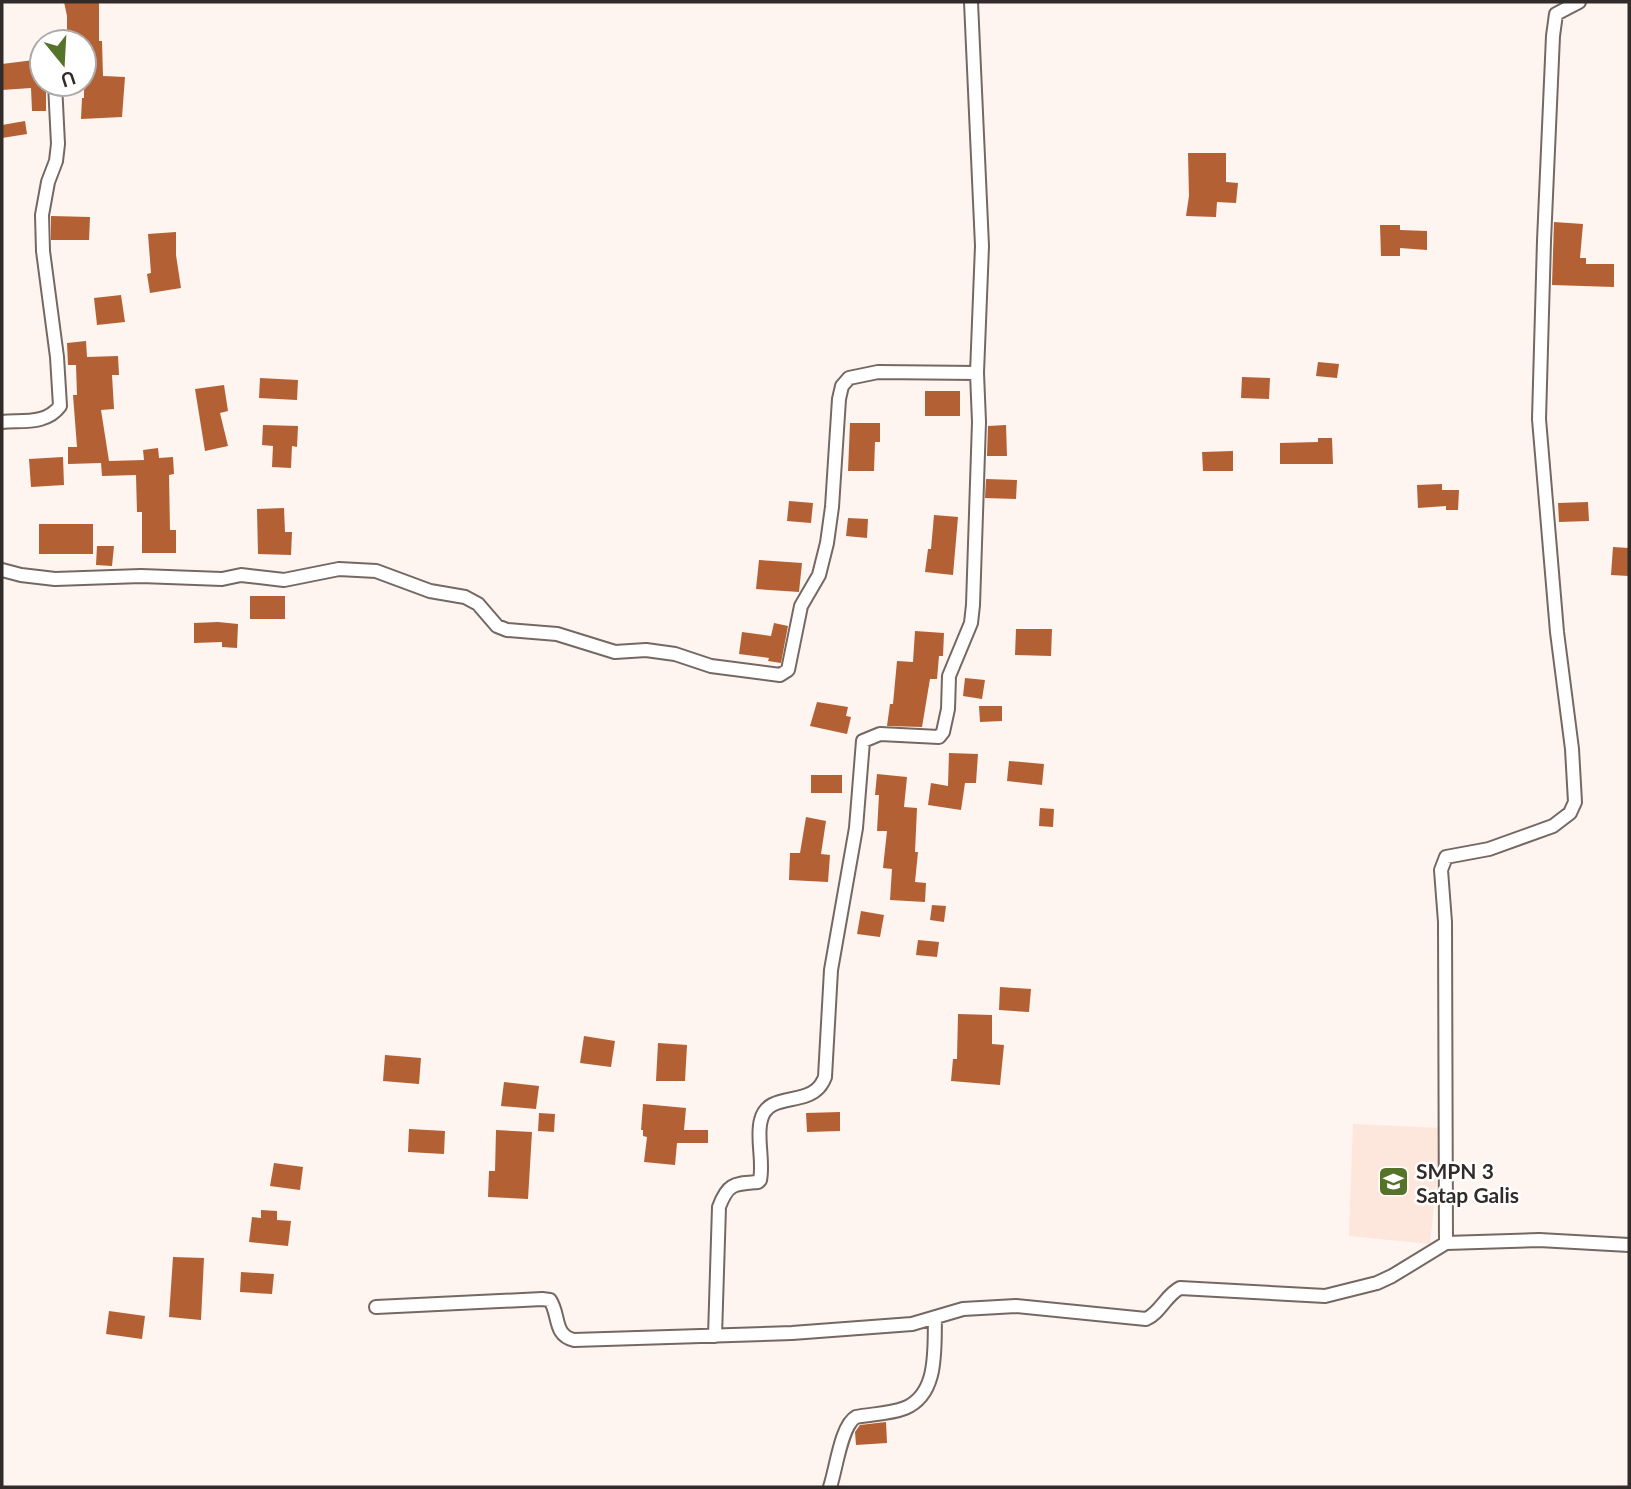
<svg xmlns="http://www.w3.org/2000/svg" width="1631" height="1489" font-family="Lato,sans-serif">
  <style>
    .built { fill: #fde6db }
    .building { fill: #b36034 }
    .lines { fill: none; stroke-linecap: round; stroke-linejoin: round }
    .street-casing { stroke: #756862; stroke-width: 16 }
    .street { stroke: #fff; stroke-width: 12 }
    .labels { text-anchor: middle; dominant-baseline: central; stroke-width: 5; stroke-linejoin: round; paint-order: stroke }
    .poi-label { font-size: 21px; font-weight: bold; fill: #312c29; stroke: #fff; text-anchor: start }
  </style>
  <rect width="100%" height="100%" fill="#fef4f0"/>
  <path class="built" d="M1353 1124 1442 1128 1430 1244 1349 1236Z"/>
  <path class="building" d="M64 2H99V41H102L103 76 125 77 122 117 81 119 82 98H84V42H67V16Z
    M34 60 37 84H46V111H32L31 88 2 90V64Z
    M25 121 27 134 2 138V125Z
    M1188 153H1226V182L1238 183 1236 203 1217 202 1216 217 1186 216 1189 196Z
    M51 216 90 217 89 240H51Z
    M1554 222 1583 224 1580 258H1586V264H1614V287L1552 285Z
    M1380 225H1400V230L1427 231V250L1400 248V256H1381Z
    M176 232V255L181 288 150 293 147 274 151 273 148 234Z
    M121 295 125 322 97 325 94 298Z
    M86 341 87 357 118 356 119 375H112L114 409 101 410 109 461 144 460 143 450 158 448 159 458 173 457 174 474 169 475 170 530H176V553H142V512H137L136 475 102 476 101 463 68 464V447H77L73 395H77L76 365H68L67 343Z
    M1318 362 1339 364 1337 378 1316 376Z
    M1242 377 1270 378 1269 399 1241 398Z
    M260 378 298 380 297 400 259 398Z
    M224 385 228 411 220 413 228 446 205 451 195 389Z
    M925 391H960V416H925Z
    M850 423H880V442H875L874 471H848Z
    M263 425 298 426 297 447 292 446 291 468 272 467 273 446 262 445Z
    M1006 425 1007 456H987L988 426Z
    M1318 438H1332L1333 464H1280V443L1318 442Z
    M1233 451V471H1203L1202 452Z
    M63 457 64 485 31 487 29 459Z
    M986 479 1017 480 1016 499 985 498Z
    M1442 484V490H1459L1458 510H1446V506L1418 508 1417 485Z
    M789 501 813 503 811 523 787 521Z
    M1588 502 1589 521 1559 522 1558 503Z
    M284 508 285 532H292L291 555 258 554 257 509Z
    M934 515 958 517 953 575 925 572 928 549H931Z
    M848 518 868 519 867 538 846 536Z
    M39 524H93V554H39Z
    M97 546H114L112 566 96 565Z
    M1613 547 1629 548V576L1611 575Z
    M759 560 802 563 799 592 756 589Z
    M250 596H285V619H250Z
    M218 622 238 624 237 648 222 647V642L194 643V623Z
    M774 623 788 626 781 663 768 661 769 658 739 654 742 632 771 636Z
    M1016 629H1052L1051 656 1015 655Z
    M915 631 944 633 943 656H939L937 679H930L922 727 887 726 890 704H893L897 661 913 662Z
    M965 678 985 680 982 699 963 696Z
    M817 702 848 707 846 716 851 717 847 734 810 726Z
    M979 706H1002V721L980 722Z
    M949 753 978 754 976 783H965L961 810 928 805 931 783 948 786Z
    M1009 761 1044 764 1042 785 1007 781Z
    M877 774 907 777 904 807 917 808 915 852H918L915 882 926 883 925 902 890 900 892 869 883 868 887 831H877L879 795H875Z
    M811 775H842V793H811Z
    M1040 808 1054 809 1053 827 1039 826Z
    M806 817 826 821 821 854 830 855 828 882 789 880 790 853H800Z
    M932 905 946 906 944 922 930 920Z
    M861 911 884 915 880 937 857 934Z
    M918 940 939 942 937 957 916 955Z
    M1000 987 1031 989 1029 1012 999 1010Z
    M958 1014 992 1015V1044L1004 1045 1000 1085 951 1081 953 1059H957Z
    M584 1036 615 1041 611 1067 580 1063Z
    M658 1043 687 1045 685 1081H656Z
    M385 1055 421 1058 419 1084 383 1081Z
    M504 1082 539 1086 536 1109 501 1106Z
    M643 1104 686 1108 684 1130H708V1143H677L675 1165 644 1162 647 1137 643 1136V1130H641Z
    M840 1112V1131L807 1132 806 1113Z
    M539 1113 555 1114 554 1132 538 1131Z
    M409 1129 445 1131 444 1154 408 1152Z
    M496 1130 532 1132 528 1199 488 1197 489 1171H495Z
    M274 1163 303 1167 300 1190 270 1186Z
    M261 1210 277 1211V1220L291 1221 288 1246 249 1242 252 1217 261 1218Z
    M173 1257 204 1258 201 1320 169 1317Z
    M241 1272 274 1274 272 1294 240 1292Z
    M109 1311 145 1316 142 1339 106 1334Z
    M886 1422 887 1443 856 1445 855 1432 860 1425Z"/>
  <g class="lines">
    <defs>
      <path id="street" d="M2 422C22 420 46 425 60 406L57 357 43 251 42 215 48 182 56 161 58 144 55 84
        M2 570 21 575 55 579 141 576 222 579 241 575 284 580 339 569 376 571 430 591 465 597 478 604 497 626 507 630 557 634 615 652 646 650 675 654 711 666 780 675 788 670 801 606 819 575 827 543 832 507 839 399 842 386 849 378 878 372 977 373
        M1446 1243 1445 922 1441 870 1446 857 1489 849 1553 826 1570 813 1575 802 1572 749 1557 632 1539 419 1544 241 1553 36 1556 14 1579 2
        M376 1307 542 1299 550 1300C560 1315 553 1335 574 1340L792 1333 912 1324 963 1309 1016 1306 1146 1319C1160 1313 1166 1295 1180 1288L1325 1296 1377 1283 1392 1276 1446 1243 1539 1240 1629 1245
        M715 1336 719 1207C728 1183 734 1184 758 1182L760 1180C764 1161 756 1137 761 1120 767 1094 800 1104 816 1090 820 1087 823 1082 825 1077L831 970 856 828 863 741 880 734 939 737 943 732 948 709 949 676 971 623 973 605 979 422 977 373 982 246 971 2
        M830 1487C836 1470 841 1425 856 1417 871 1414 890 1414 905 1408 939 1394 934 1348 935 1318"/>
    </defs>
    <use href="#street" class="street-casing"/>
    <use href="#street" class="street"/>
  </g>
  <defs>
    <symbol id="school-square" viewBox="-11 -11 22 22"><rect x="-9" y="-9" width="18" height="18" rx="4" fill="#557329" stroke="#fff"/><path d="M0-5L7-2L0 1L-7-2ZM-4 1L0 2.5L4 1V4Q0 6-4 4Z" fill="#fff"/></symbol>
  </defs>
  <g fill-rule="evenodd">
    <use href="#school-square" x="1376" y="1164" width="35" height="35"/>
  </g>
  <g class="labels">
    <g class="poi-label">
      <text x="1416" y="1170">SMPN 3<tspan x="1416" dy="24">Satap Galis</tspan></text>
    </g>
  </g>
  <rect width="1631" height="1489" fill="none" stroke="#312c29" stroke-width="7"/>
  <g transform="translate(63 63) rotate(162)"><circle r="33" fill="#ffffff" stroke="#adaba9" stroke-width="2"/>
  <path d="M0-5L12 26L0 18L-12 26Z" fill="#557329"/>
  <text y="-10" font-size="19" font-weight="bold" text-anchor="middle" fill="#312c29">U</text>
  </g>
</svg>
